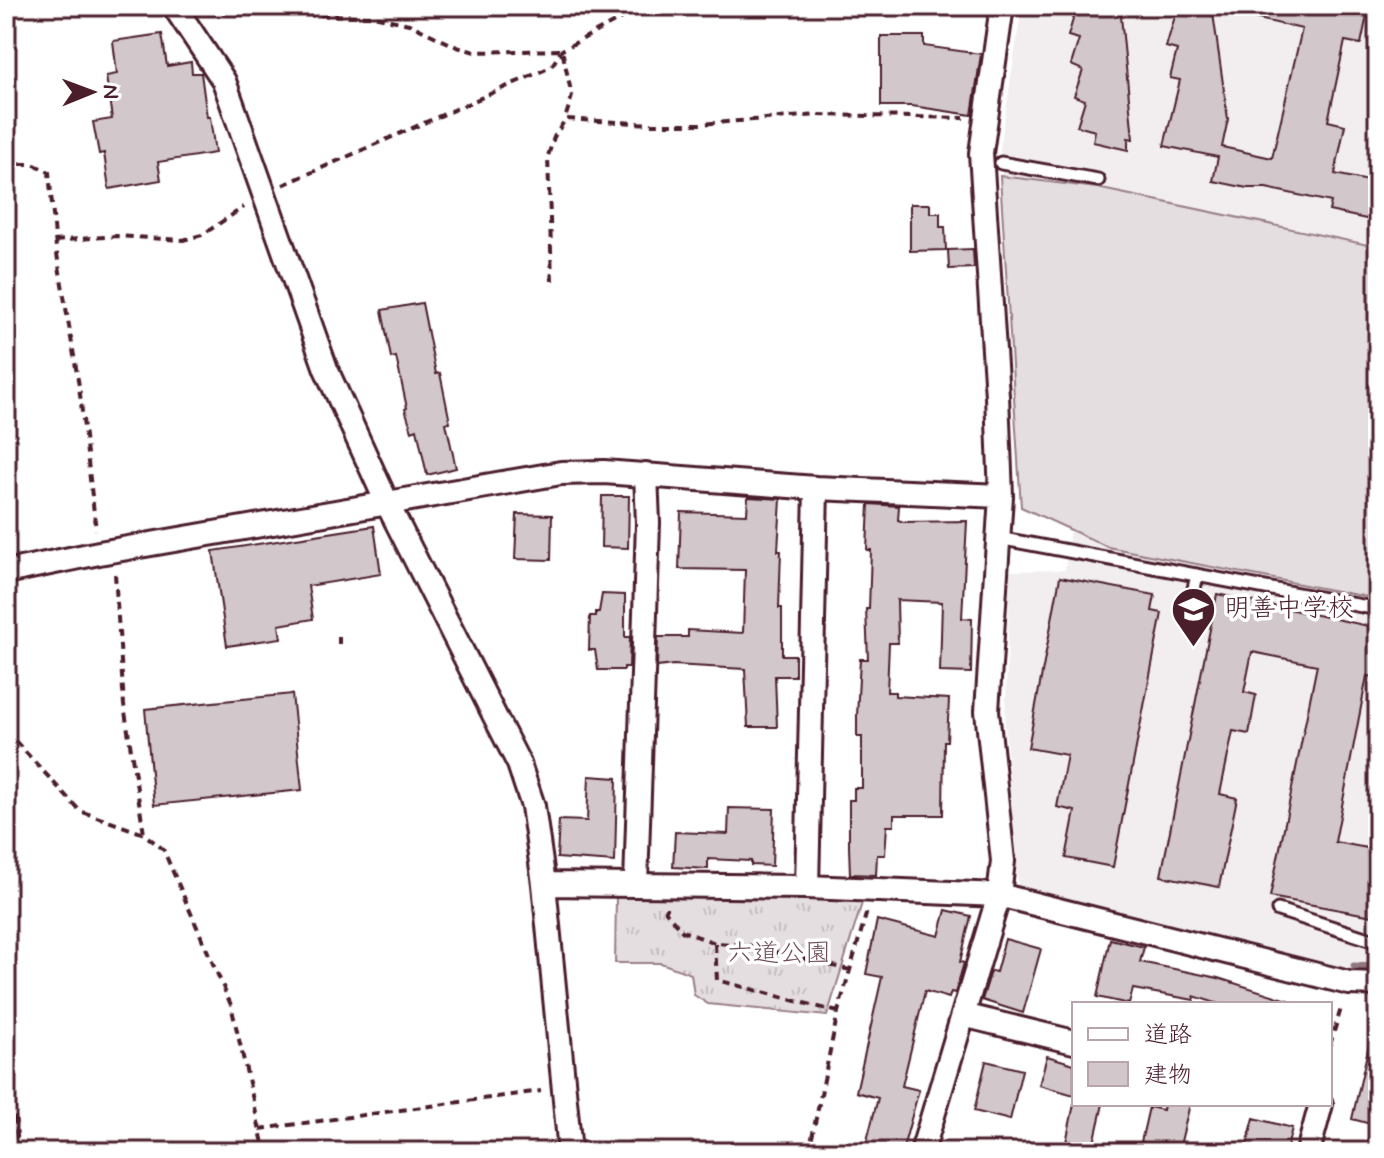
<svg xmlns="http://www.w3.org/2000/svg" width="1384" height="1158" font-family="Mynerve,'Klee One',sans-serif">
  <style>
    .built { fill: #f2eeef }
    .grass { fill: url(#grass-tufts); stroke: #987e86; stroke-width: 2 }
    .pitch { fill: #e5dee0; stroke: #987e86; stroke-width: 2 }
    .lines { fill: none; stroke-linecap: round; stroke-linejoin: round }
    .stream { stroke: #91787e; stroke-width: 7 }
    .building { fill: #d2c7cb; stroke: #4a1f2b; stroke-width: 2 }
    .lane-casing { stroke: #4a1f2b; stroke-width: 17 }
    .street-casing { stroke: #4a1f2b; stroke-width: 28 }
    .path { stroke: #4a1f2b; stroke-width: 4; stroke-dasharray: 8 6; stroke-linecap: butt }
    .lane { stroke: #fff; stroke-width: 11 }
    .street { stroke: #fff; stroke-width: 22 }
    .labels { text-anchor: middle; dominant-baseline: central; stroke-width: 7; stroke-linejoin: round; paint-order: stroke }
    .poi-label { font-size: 26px; fill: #4a1f2b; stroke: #fff; text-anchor: start }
    .park-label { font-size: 26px; fill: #714f58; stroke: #fff }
  </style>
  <defs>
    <pattern id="grass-tufts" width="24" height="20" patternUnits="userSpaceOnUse" patternTransform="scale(2)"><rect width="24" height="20" fill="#e5dee0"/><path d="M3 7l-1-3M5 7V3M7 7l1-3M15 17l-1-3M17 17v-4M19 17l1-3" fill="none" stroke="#c6bec0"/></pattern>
  </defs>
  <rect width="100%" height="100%" fill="#fff"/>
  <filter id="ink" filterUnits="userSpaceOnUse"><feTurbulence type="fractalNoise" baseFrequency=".0125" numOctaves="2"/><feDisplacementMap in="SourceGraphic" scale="16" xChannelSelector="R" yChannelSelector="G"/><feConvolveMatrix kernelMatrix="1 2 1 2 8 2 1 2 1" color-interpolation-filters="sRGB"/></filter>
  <g filter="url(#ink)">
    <path class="built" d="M1022 6H1378V969L1333 967 1018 885 1005 725 1010 571 1065 570 1070 530 1021 507 1000 149Z"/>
    <path class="grass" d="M616 896 861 898 862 903 827 1016 708 1004 694 995 691 974 661 963H615Z"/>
    <path class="pitch" d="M1000 176 1097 188 1378 247V599L1108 547 1021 507Z"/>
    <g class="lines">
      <path class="stream" d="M1354 966 1378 967"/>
    </g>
    <path class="building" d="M1077 6H1120L1133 139 1128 138V150L1093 142 1095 131 1077 126 1085 100 1074 96 1083 70 1071 65 1079 39 1068 36Z
      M1178 6H1212L1228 119 1222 147 1272 158 1302 29 1237 14 1238 6H1369L1361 44 1345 41 1328 121 1345 125 1335 174 1378 183 1371 220 1329 211 1331 202 1266 188H1247L1213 181 1218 157 1164 146 1180 80 1170 78 1177 50 1166 47Z
      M162 34 167 66 191 62 192 73H201L207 117H210L215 153 158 162 161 180 109 189 104 153 99 154 93 122 112 119 106 76 117 74 113 41Z
      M881 36H924V46L981 54 972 115 912 106H881Z
      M910 204H930V213H940V227H945L946 250 910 251Z
      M973 249 974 268 949 269 948 250Z
      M422 303 436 374 440 373 450 422 446 423 456 468 427 475 417 429 412 431 405 409 407 408 396 357 391 358 382 310Z
      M602 496H629L628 548 601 547Z
      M748 497 781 499 778 551H781L779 608H782V655H795V676H775L777 727H748L745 669 673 665 657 667 658 637H688V630L743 633 745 570 679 569 681 512 747 514Z
      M869 504 899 506 898 520 904 522 967 521 962 618 972 619 971 673 940 672 942 602 897 600 898 643H889L887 692H895V696L949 699 947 741H944L943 815H894V826H887L885 855H877L876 875 850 874 849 847V800H854V788H862V737H857V716L860 659H868L866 609H869L871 550H867Z
      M517 514 552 515 551 560 515 559Z
      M374 526 381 574 308 586 313 619 279 625 281 638 227 646 213 551Z
      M1060 577 1155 595 1152 611 1162 613 1113 867 1066 858 1075 811 1057 807 1067 755 1028 748Z
      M602 594 625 595V637H630L629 667H624V670H598L595 650H589L590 616H596V612H599Z
      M1217 594 1378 628V678L1367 676 1335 842 1378 850V917L1270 897 1317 665 1252 652 1244 692 1256 695 1249 734 1233 731 1220 794 1237 798 1219 887 1161 876Z
      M292 694 302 790 154 805 145 709Z
      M589 776 617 778 615 862 557 858 559 820 587 821Z
      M729 808 774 809 772 866 751 865V861L708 859V869L673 867 675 832 728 834Z
      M946 910 971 916 960 962 964 963 955 993 951 992 949 998 925 991 902 1086 919 1090 902 1152H864L878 1098 856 1092 882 977 866 974 877 920 939 936Z
      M1005 939 1041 949 1023 1013 982 1000 991 971 996 972Z
      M1110 939 1144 947 1140 962 1218 978 1288 1000 1287 1004H1219L1194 996V1000L1133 989 1129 1004 1097 997Z
      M1370 1040 1378 1041V1126L1352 1119Z
      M1047 1056 1074 1064V1095L1039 1085Z
      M986 1061 1022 1070 1010 1120 974 1111Z
      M1074 1104H1103L1092 1152H1064Z
      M1164 1104H1190L1179 1150 1141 1142 1149 1107 1163 1110Z
      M1254 1118 1292 1128 1286 1152H1245Z"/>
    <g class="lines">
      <defs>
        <path id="lane" d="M1001 163 1098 180
          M998 538 1378 609
          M1188 616 1197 575
          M1278 910 1378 942"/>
        <path id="street" d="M174 6 224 81 326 369 388 505 519 764 533 806 544 884 570 1152
          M6 572 99 553 561 473 604 472 816 488 1001 496
          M544 884 807 887 999 895 1349 983 1378 984
          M636 884 648 523 646 474
          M807 887 816 488
          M963 1015 999 895 1003 861 987 711 1001 496 997 396 981 153 1002 6
          M922 1152 963 1015 1074 1042
          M1308 1152 1321 1104"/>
      </defs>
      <use href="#lane" class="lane-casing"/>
      <use href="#street" class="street-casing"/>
      <path class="path" d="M208 13 373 16 409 24 457 47 475 52 562 50 572 96 565 119 652 124H700L818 115 964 118
        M6 164H33L49 172 56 248 79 386 96 530
        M283 185 551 67 562 50 644 6
        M55 241 116 236 183 240 202 235 244 207
        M552 281 548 156 554 137 565 120
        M115 574 124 705 144 834
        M339 636V645
        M6 731 80 811 144 834 163 849 231 1005 265 1152
        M666 907V912L682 931 715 943 747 945 850 970
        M715 944 717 980 838 1012
        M1330 1045 1342 1005
        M6 1047 19 1152
        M260 1129 541 1091
        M6 1149 41 1152
        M809 1152 838 1012 867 911"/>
      <use href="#lane" class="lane"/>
      <use href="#street" class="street"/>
    </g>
  </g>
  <defs>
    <symbol id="school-pin" viewBox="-11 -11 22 30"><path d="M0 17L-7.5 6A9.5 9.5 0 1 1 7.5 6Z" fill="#4a1f2b" stroke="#fff"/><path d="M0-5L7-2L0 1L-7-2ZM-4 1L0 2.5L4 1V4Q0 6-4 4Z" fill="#fff"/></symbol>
  </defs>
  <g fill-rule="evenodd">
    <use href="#school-pin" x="1168" y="584" width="51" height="69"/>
  </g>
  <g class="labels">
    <g class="poi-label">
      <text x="1224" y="609">明善中学校</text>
    </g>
    <g class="park-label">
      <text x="779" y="954">六道公園</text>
    </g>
  </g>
  <rect width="1384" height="1158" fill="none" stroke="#fff" stroke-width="32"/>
  <rect x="16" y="16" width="1352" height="1126" fill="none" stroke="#4a1f2b" stroke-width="3" filter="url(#ink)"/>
  <rect x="1072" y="1002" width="260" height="104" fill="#ffffff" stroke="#b7a5aa" stroke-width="2"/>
  <rect x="1088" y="1028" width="40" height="12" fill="#ffffff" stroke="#b7a5aa" stroke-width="2"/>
  <text x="1144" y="1042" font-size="24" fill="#4a1f2b">道路</text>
  <rect x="1088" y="1062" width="40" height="24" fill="#d2c7cb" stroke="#b7a5aa" stroke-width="2"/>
  <text x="1144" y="1082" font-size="24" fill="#4a1f2b">建物</text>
  <g transform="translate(92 92) rotate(89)" stroke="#ffffff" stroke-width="6" paint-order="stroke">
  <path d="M0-6L14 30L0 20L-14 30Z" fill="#4a1f2b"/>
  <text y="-12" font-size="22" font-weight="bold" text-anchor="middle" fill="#4a1f2b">N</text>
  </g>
</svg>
